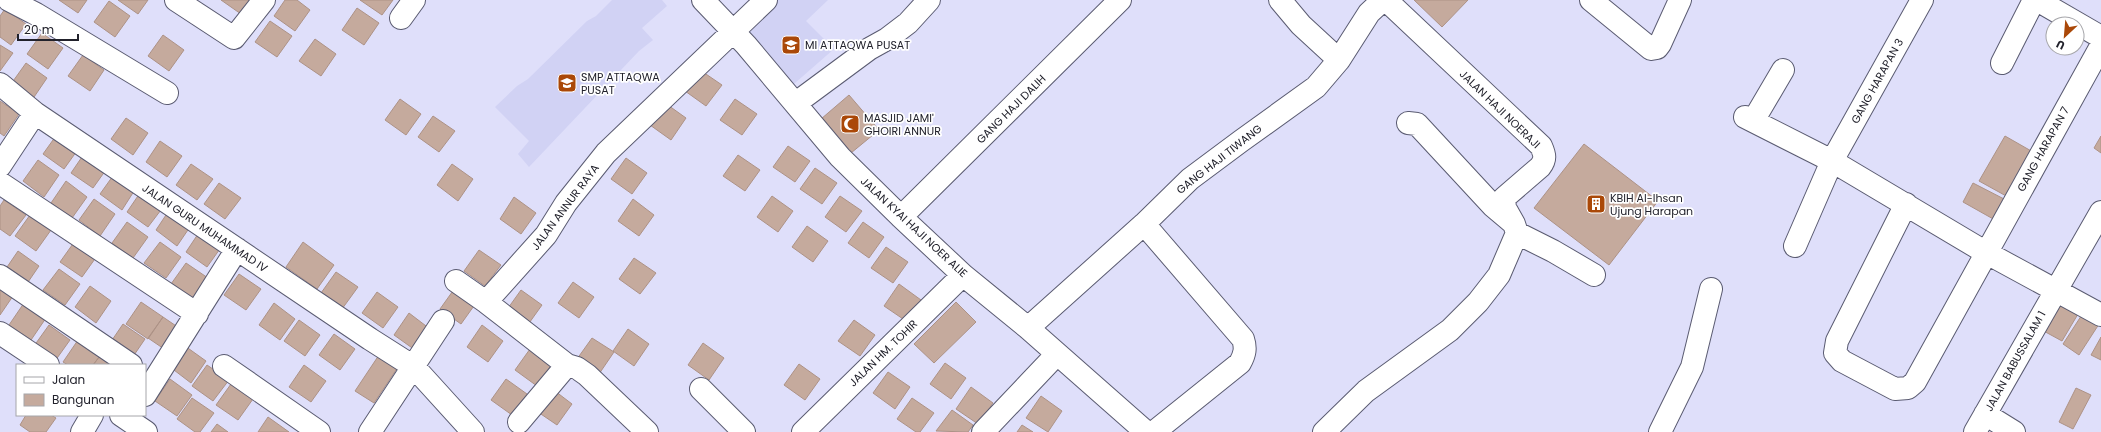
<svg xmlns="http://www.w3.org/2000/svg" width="2101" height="432" font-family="Poppins,sans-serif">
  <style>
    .built { fill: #d1d2f4 }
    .building { fill: #c5aa9d; stroke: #ad9286 }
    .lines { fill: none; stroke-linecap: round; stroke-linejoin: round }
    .minor-casing { stroke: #5a5b71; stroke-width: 24 }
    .minor { stroke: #fff; stroke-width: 22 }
    .labels { text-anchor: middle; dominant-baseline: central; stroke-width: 3.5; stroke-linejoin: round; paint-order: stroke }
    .poi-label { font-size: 11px; fill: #21212b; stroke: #fff; text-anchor: start }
    .street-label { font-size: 11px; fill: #21212b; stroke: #fff }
  </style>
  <rect width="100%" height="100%" fill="#dfdffa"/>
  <path class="built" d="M612 0H662L667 6 642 28 653 40 639 51 529 167 518 154 529 141 495 107 517 86 528 79 587 21 596 16Z
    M774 0H828L806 21 834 49 787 90 738 32Z"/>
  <path class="building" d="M59 0H87L78 13Z
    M118 0H148L138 14Z
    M221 0H250L241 14Z
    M285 0H297L310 10 295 31 274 16Z
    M360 0H393L382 15Z
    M1414 0H1468L1442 27Z
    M109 1 130 16 115 37 94 22Z
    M357 8 379 23 364 45 342 30Z
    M5 9 26 24 11 45 0 37V16Z
    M270 21 292 36 277 57 255 42Z
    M42 33 63 48 48 69 27 54Z
    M163 35 184 50 169 71 148 56Z
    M315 39 336 54 321 76 299 61Z
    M0 45 13 53 0 71Z
    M83 55 104 70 90 91 68 76Z
    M26 63 47 78 32 100 11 84Z
    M700 70 722 85 706 106 685 91Z
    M849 95 879 130 851 153 821 119Z
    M400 99 421 114 406 135 385 120Z
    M735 99 757 114 742 135 720 120Z
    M0 101 19 114 4 136 0 133Z
    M665 103 686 118 671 140 650 125Z
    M433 116 455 131 439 152 418 137Z
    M126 118 148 133 133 155 111 139Z
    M58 133 79 148 64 169 43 154Z
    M2005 136 2033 152 2008 197 1979 181Z
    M2101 136V153L2094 148Z
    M160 141 182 156 167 177 146 162Z
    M1584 144 1658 201 1609 265 1534 208Z
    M788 146 810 161 795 182 773 167Z
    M86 151 108 167 93 188 71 173Z
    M738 155 760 170 745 191 723 176Z
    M626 158 647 173 632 194 611 179Z
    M38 160 59 175 44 197 23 181Z
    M191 164 213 179 197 200 176 185Z
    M452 164 473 179 458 201 437 185Z
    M815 168 837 183 822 204 800 189Z
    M115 173 136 188 122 210 100 194Z
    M66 181 87 197 72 218 51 203Z
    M219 183 241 198 225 219 204 204Z
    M1973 183 2006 200 1995 220 1963 202Z
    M142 190 164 206 148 227 127 212Z
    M772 196 793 211 778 232 757 217Z
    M840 196 862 211 846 232 825 217Z
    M514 197 536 213 521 234 500 219Z
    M94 199 115 214 100 236 79 220Z
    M633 199 654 215 639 236 618 221Z
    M4 200 26 215 10 236 0 229V206Z
    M170 209 192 224 177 246 156 230Z
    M30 215 51 230 36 251 15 236Z
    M127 222 148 237 133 258 112 243Z
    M863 222 884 237 869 258 848 243Z
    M807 226 828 241 813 262 792 247Z
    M200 231 222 246 207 267 186 252Z
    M75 241 97 256 82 277 60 262Z
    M160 242 181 257 166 278 144 263Z
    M303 242 334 265 317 289 286 267Z
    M886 247 908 262 893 283 871 268Z
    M479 250 501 265 485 286 464 271Z
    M18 251 39 266 24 288 3 273Z
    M634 258 656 273 640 294 619 279Z
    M186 263 208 278 192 299 171 284Z
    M59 269 80 284 65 305 43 290Z
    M336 272 358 287 342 309 321 293Z
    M239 274 261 289 246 310 224 295Z
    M573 282 594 297 579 318 558 303Z
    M899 284 921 300 906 321 884 306Z
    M90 286 111 301 96 323 75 307Z
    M0 287 13 296 0 315Z
    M455 288 476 303 461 324 440 309Z
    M521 290 542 305 527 326 506 311Z
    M377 292 398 307 383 328 362 313Z
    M2060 296 2081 309 2062 341 2040 329Z
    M141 302 163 317 148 339 126 324Z
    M956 302 976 322 934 363 914 344Z
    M24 303 46 318 31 340 9 325Z
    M274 303 295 319 280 340 259 325Z
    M2085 310 2101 321 2079 355 2063 344Z
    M409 313 430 329 415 350 394 335Z
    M163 317 185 332 170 353 148 338Z
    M299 320 320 335 305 356 284 341Z
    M854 320 875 335 860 356 838 341Z
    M123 324 145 339 130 361 108 346Z
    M49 325 70 340 55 361 34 346Z
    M482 325 503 341 488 362 467 347Z
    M628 329 649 344 634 366 613 351Z
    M334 334 355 349 340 370 319 355Z
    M2101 337V360L2091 355Z
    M592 338 614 352 599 374 577 359Z
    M78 340 100 356 93 365H68L63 362Z
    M703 343 724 358 709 380 688 365Z
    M185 346 206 361 191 383 170 367Z
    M530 349 552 364 537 386 515 370Z
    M102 353 119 365H93Z
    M379 355 398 367 374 403 355 391Z
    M945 363 966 378 951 399 930 384Z
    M799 364 820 379 805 400 784 385Z
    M207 365 229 380 213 401 192 386Z
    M304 365 326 381 311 402 289 387Z
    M888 372 910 387 895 409 873 393Z
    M170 379 192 395 177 416 155 401Z
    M506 379 527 394 512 415 491 400Z
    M231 384 253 399 238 420 216 405Z
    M971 387 993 403 978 424 956 409Z
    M551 388 572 404 557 425 535 410Z
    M2076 388 2091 395 2073 429 2059 422Z
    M1041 396 1062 411 1048 432 1026 418Z
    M192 398 214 413 200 432H195L177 419Z
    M912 398 934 413 920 432H916L897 419Z
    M952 410 973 425 968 432 936 431Z
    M26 415H51L56 418 46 432H30L20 425Z
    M268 417 289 432H258Z
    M217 424 228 432H211Z
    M1022 425 1033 432H1017Z"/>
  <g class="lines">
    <defs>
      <path id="minor" d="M9 0 36 14 167 93
        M176 0 234 38 264 0
        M703 0 746 45 840 157 901 217 963 275 1028 328 1146 432
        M1280 0 1301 25 1339 60
        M1591 0 1651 49 1657 48 1660 44 1680 0
        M2037 0 2101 37
        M401 18 414 0
        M2002 63 2034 0
        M0 84 35 113 370 339 414 367 473 432
        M796 103 869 49 887 39 908 23 929 0
        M1745 117 1832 161 1985 252 2101 315
        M1753 121 1783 70
        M1408 123 1417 124 1493 206 1512 222
        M0 166 35 113
        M0 183 197 314
        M1906 204 1837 341 1835 353 1842 361 1895 389 1908 388 1915 382 2101 46
        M901 217 1120 0
        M1144 224 1243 339C1246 348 1245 354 1240 363L1154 432
        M1517 233 1553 251 1594 275
        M1795 246 1832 161 1922 0
        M0 276 131 365
        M456 281 486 302 567 365 577 368 587 375 647 432
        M486 302 546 235 566 203 606 153 766 0
        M1028 328 1144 224 1190 179 1241 141 1316 87 1339 60 1369 13 1383 0
        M0 333 48 365
        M224 366 319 432
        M701 389 744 432
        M145 395 237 249
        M1985 414 2014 432
        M121 415 146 432
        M519 422 567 365
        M82 432 92 415
        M370 432 443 321
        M803 432 963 275
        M983 432 1057 354
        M1324 432 1366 391 1450 330 1478 302 1499 275 1517 233 1514 224 1505 208 1504 198 1540 167C1546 159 1545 155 1541 146L1386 0
        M1660 432 1692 367 1711 289
        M1975 432 2101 212"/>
    </defs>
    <use href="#minor" class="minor-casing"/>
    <use href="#minor" class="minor"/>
  </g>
  <defs>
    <symbol id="school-square" viewBox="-11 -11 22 22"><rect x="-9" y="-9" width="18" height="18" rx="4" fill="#aa4808" stroke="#fff"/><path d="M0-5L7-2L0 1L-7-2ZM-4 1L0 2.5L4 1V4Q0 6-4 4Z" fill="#fff"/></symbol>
    <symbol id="mosque-square" viewBox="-11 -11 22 22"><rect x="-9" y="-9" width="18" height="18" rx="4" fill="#aa4808" stroke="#fff"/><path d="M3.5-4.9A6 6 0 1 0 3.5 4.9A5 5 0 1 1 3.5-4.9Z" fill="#fff"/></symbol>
    <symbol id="building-square" viewBox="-11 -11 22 22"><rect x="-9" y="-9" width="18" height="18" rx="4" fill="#aa4808" stroke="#fff"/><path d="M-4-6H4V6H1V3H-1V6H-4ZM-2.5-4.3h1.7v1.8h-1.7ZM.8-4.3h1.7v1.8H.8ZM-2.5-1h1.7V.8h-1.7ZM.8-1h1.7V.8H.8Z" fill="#fff"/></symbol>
  </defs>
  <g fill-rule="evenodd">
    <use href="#school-square" x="780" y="34" width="22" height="22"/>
    <use href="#school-square" x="556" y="72" width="22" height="22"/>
    <use href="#mosque-square" x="839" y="113" width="22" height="22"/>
    <use href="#building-square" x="1585" y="193" width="22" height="22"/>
  </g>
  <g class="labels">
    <g class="poi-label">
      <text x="805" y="45">MI ATTAQWA PUSAT</text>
      <text x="581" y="77">SMP ATTAQWA<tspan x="581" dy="13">PUSAT</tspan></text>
      <text x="864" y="118">MASJID JAMI'<tspan x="864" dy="13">GHOIRI ANNUR</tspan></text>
      <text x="1610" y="198">KBIH Al-Ihsan<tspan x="1610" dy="13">Ujung Harapan</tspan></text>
    </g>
    <g class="street-label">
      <text transform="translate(1877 81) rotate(-61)">GANG HARAPAN 3</text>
      <text transform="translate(1011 109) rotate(-45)">GANG HAJI DALIH</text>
      <text transform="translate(1500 109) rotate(44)">JALAN HAJI NOERAJI</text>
      <text transform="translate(2043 149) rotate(-61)">GANG HARAPAN 7</text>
      <text transform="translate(1219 159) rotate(-38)">GANG HAJI TIWANG</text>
      <text transform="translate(565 207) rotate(-53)">JALAN ANNUR RAYA</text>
      <text transform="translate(914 227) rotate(43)">JALAN KYAI HAJI NOER ALIE</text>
      <text transform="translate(205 228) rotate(34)">JALAN GURU MUHAMMAD IV</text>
      <text transform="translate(883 353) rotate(-44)">JALAN HM. TOHIR</text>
      <text transform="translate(2015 361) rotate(-61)">JALAN BABUSSALAM 1</text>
    </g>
  </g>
  <rect x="16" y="364" width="130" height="52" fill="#ffffff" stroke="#a6a6aa"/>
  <rect x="24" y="377" width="20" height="6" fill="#ffffff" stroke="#a6a6aa"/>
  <text x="52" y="384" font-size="12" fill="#21212b">Jalan</text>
  <rect x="24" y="394" width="20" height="12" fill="#c5aa9d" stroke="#a6a6aa"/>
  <text x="52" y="404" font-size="12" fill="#21212b">Bangunan</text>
  <g transform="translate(2065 36) rotate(206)"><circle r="19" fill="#ffffff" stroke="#a6a6aa"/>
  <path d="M0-3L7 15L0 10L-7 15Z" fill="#aa4808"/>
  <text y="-6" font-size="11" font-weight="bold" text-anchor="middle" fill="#21212b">U</text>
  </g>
  <path d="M18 34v6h60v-6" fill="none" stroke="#21212b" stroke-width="2"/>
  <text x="24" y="34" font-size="12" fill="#21212b" stroke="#ffffff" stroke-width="3" paint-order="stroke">20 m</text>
</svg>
